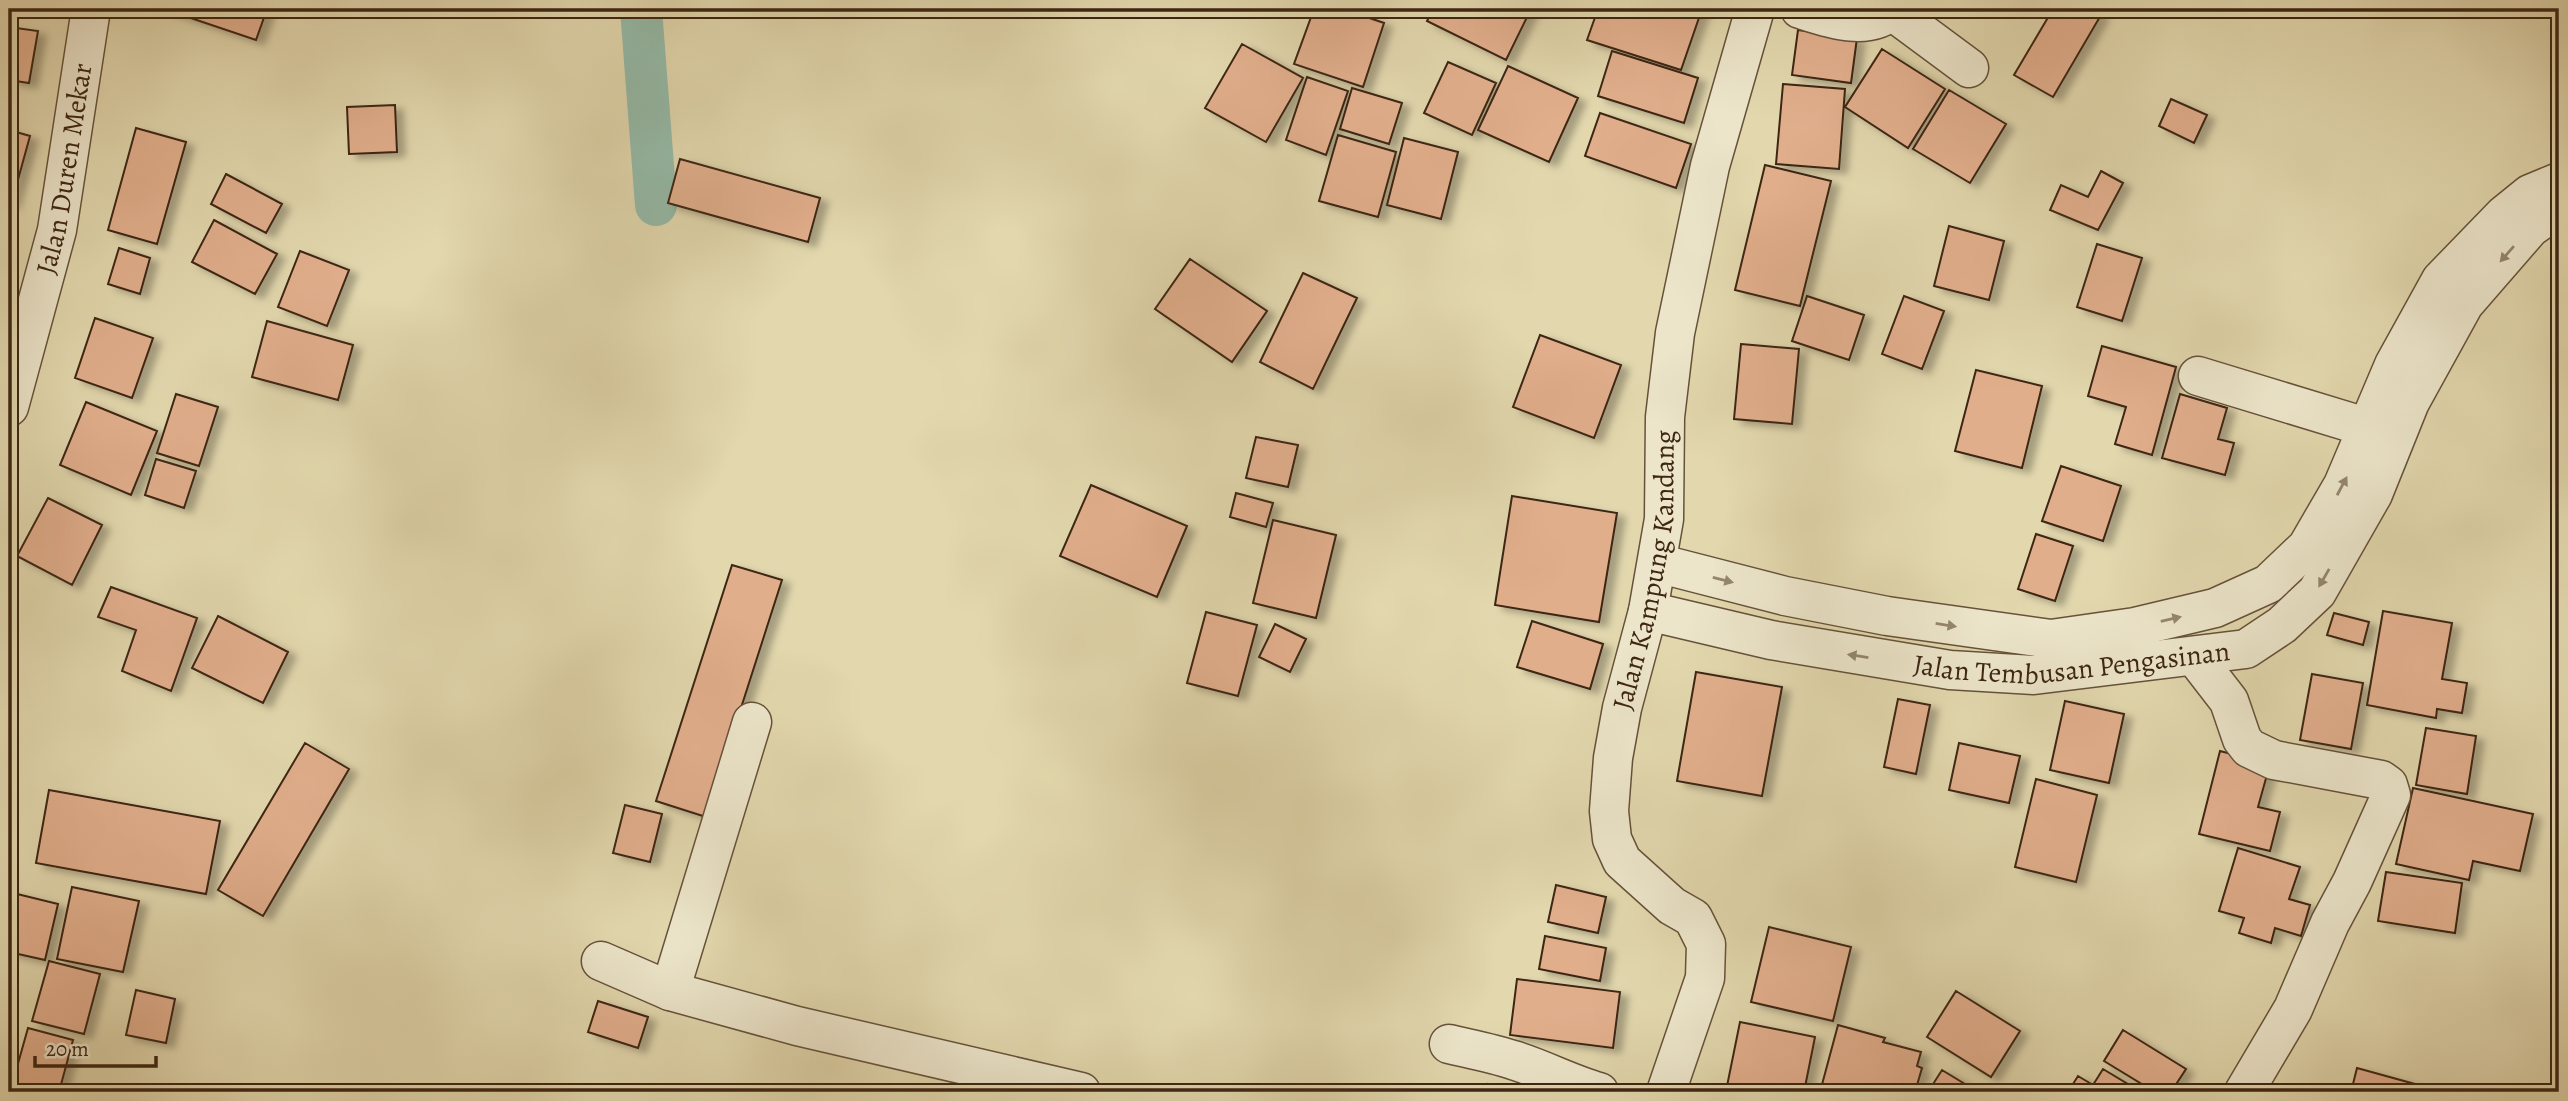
<svg xmlns="http://www.w3.org/2000/svg" width="2568" height="1101" font-family="Alegreya,serif">
  <style>
    .lines { fill: none; stroke-linecap: round; stroke-linejoin: round }
    .canal { stroke: #95baa7; stroke-width: 42 }
    .building { fill: #e1ae8c; stroke: #3d2613; stroke-width: 2; filter: url(#shadow) }
    .minor-casing { stroke: #66523a; stroke-width: 41 }
    .minor { stroke: #ece5ca; stroke-width: 38 }
    .oneway { fill: #94866e }
    .labels { text-anchor: middle; dominant-baseline: central; stroke-width: 6; stroke-linejoin: round; paint-order: stroke }
    .street-label { font-size: 28px; fill: #3d2613; stroke: #ece5ca }
  </style>
  <defs>
    <filter id="shadow"><feDropShadow dx="8" dy="4.5" stdDeviation="3.5" flood-color="#0004"/></filter>
  </defs>
  <rect width="100%" height="100%" fill="#e2d7ad"/>
  <filter id="stains"><feTurbulence type="fractalNoise" baseFrequency=".00286" numOctaves="4"/><feColorMatrix values="0 0 0 0 .2 0 0 0 0 .09 0 0 0 0 .02 0 0 0 .5 -.17"/></filter>
  <radialGradient id="worn" r=".72"><stop offset=".6" stop-color="#630" stop-opacity="0"/><stop offset="1" stop-color="#630" stop-opacity=".3"/></radialGradient>
  <g class="lines">
    <path class="canal" d="M641 9 656 205"/>
  </g>
  <path class="building" d="M164 9H267L256 40Z
    M1314 9H1343L1384 23 1363 87 1294 64Z
    M1433 9H1531L1506 60 1427 21Z
    M1598 9H1702L1681 70 1587 40Z
    M2053 9H2090L2101 15 2053 97 2014 75Z
    M9 27 38 31 29 83 9 80Z
    M1798 30 1857 38 1851 83 1792 75Z
    M1242 44 1303 78 1266 142 1205 108Z
    M1882 49 1945 89 1908 148 1845 107Z
    M1612 51 1698 78 1684 123 1598 96Z
    M1448 62 1496 83 1472 135 1424 113Z
    M1508 66 1578 98 1549 162 1478 130Z
    M1307 77 1348 91 1326 155 1286 140Z
    M1783 84 1845 89 1839 169 1776 164Z
    M1352 88 1402 103 1389 144 1340 129Z
    M1949 90 2006 124 1970 183 1913 149Z
    M2171 99 2207 115 2194 143 2159 126Z
    M395 105 397 152 349 154 347 107Z
    M1600 113 1691 144 1676 188 1585 156Z
    M136 128 186 142 157 244 108 230Z
    M9 130 30 136 11 205 9 204Z
    M1338 135 1396 152 1378 217 1319 201Z
    M1404 138 1458 152 1441 219 1387 205Z
    M680 159 820 198 808 242 668 203Z
    M1765 165 1831 181 1800 306 1735 290Z
    M2101 171 2123 183 2098 230 2050 210 2061 185 2088 197Z
    M226 174 282 204 266 233 211 204Z
    M214 220 277 254 255 294 192 262Z
    M1949 226 2004 241 1989 300 1934 286Z
    M2097 244 2142 258 2122 321 2077 307Z
    M119 248 150 258 140 294 108 284Z
    M300 251 349 270 327 326 278 307Z
    M1190 259 1267 311 1232 362 1155 309Z
    M1303 273 1357 298 1313 389 1260 362Z
    M1807 296 1864 315 1849 360 1792 341Z
    M1904 296 1944 311 1922 369 1882 354Z
    M95 318 153 338 132 398 75 378Z
    M267 321 353 345 338 400 252 377Z
    M1540 335 1621 365 1594 438 1513 407Z
    M1741 344 1799 349 1792 424 1734 419Z
    M2102 346 2176 367 2152 455 2115 444 2126 407 2088 396Z
    M1976 370 2042 386 2022 468 1955 451Z
    M176 394 218 407 199 466 157 453Z
    M2180 394 2227 408 2218 439 2234 443 2225 475 2162 458Z
    M86 402 157 431 131 495 60 465Z
    M1256 437 1298 445 1288 487 1246 478Z
    M156 459 196 471 184 508 145 495Z
    M2061 466 2121 486 2103 541 2042 521Z
    M1091 485 1187 526 1157 597 1060 556Z
    M1236 493 1273 503 1266 527 1230 517Z
    M1512 496 1617 513 1599 622 1495 605Z
    M48 498 102 525 72 585 17 556Z
    M1273 520 1336 535 1316 618 1253 603Z
    M2036 534 2073 546 2055 601 2018 589Z
    M732 565 782 580 706 817 656 801Z
    M111 587 197 618 171 691 122 671 136 630 98 617Z
    M2383 611 2452 623 2442 679 2467 683 2462 713 2437 709 2436 718 2367 705Z
    M1206 612 1257 625 1238 696 1187 683Z
    M2334 613 2369 622 2363 645 2327 635Z
    M218 616 288 652 263 703 192 668Z
    M1532 621 1603 644 1590 689 1517 667Z
    M1275 624 1306 639 1290 672 1259 657Z
    M1696 672 1782 687 1762 796 1677 781Z
    M2312 674 2363 683 2351 749 2300 740Z
    M1898 699 1930 705 1916 774 1884 767Z
    M2065 701 2124 714 2109 783 2050 770Z
    M2426 728 2476 736 2467 794 2416 785Z
    M305 743 349 769 263 916 218 890Z
    M1959 743 2020 756 2009 803 1949 790Z
    M2220 751 2270 764 2258 807 2280 812 2270 851 2199 834Z
    M2036 779 2097 795 2076 882 2015 867Z
    M2413 788 2533 814 2520 871 2473 861 2469 880 2396 864Z
    M49 790 220 821 206 894 36 863Z
    M625 805 662 814 650 862 613 853Z
    M2238 848 2300 867 2289 899 2310 905 2301 936 2275 928 2271 943 2239 933 2244 918 2219 911Z
    M2386 872 2462 883 2455 933 2378 921Z
    M1556 885 1606 897 1598 933 1548 922Z
    M72 887 139 901 123 972 57 959Z
    M9 892 58 904 45 960 9 952Z
    M1769 927 1851 947 1833 1021 1751 1002Z
    M1545 936 1606 948 1600 981 1539 969Z
    M49 961 100 974 84 1034 32 1021Z
    M1517 979 1620 992 1613 1048 1510 1035Z
    M136 990 175 999 166 1043 126 1035Z
    M1956 991 2020 1031 1991 1077 1927 1037Z
    M598 1001 648 1017 638 1048 588 1032Z
    M1740 1022 1815 1037 1804 1092 1726 1091Z
    M1838 1025 1885 1038 1883 1042 1921 1052 1917 1066 1922 1068 1915 1092H1820Z
    M28 1028 73 1040 59 1092H10Z
    M2123 1030 2186 1069 2171 1092H2155L2104 1061Z
    M2357 1068 2433 1089 2432 1092H2351Z
    M2103 1069 2141 1092H2068L2078 1076 2093 1085Z
    M1942 1070 1978 1092H1928Z
    M1488 1084 1528 1092H1486Z"/>
  <g class="lines">
    <defs>
      <g id="minor">
        <path d="M1800 9C1828 18 1869 33 1893 9"/>
        <path d="M1892 11 1969 68"/>
        <path d="M2198 376 2369 428"/>
        <path id="s1" d="M9 407 57 230 91 9"/>
        <path d="M1657 563 1785 596 1887 616 2051 639 2135 627 2215 608 2268 584 2307 547 2343 485 2394 365 2441 280 2504 215 2530 194 2559 182"/>
        <path id="s2" d="M1648 611 1771 640 1950 670 2034 675 2246 649 2282 625 2317 592 2373 494 2410 402 2464 304 2530 228 2547 216 2559 212"/>
        <path d="M2195 657 2229 701 2242 739 2249 748 2274 760 2381 780 2388 785 2391 795 2352 882 2330 923 2293 1009 2244 1092"/>
        <path d="M601 961 670 991 797 1026 1081 1092"/>
        <path d="M670 991 752 722"/>
        <path d="M1449 1044C1470 1049 1492 1053 1513 1060 1543 1069 1570 1084 1599 1092"/>
        <path id="s3" d="M1666 1092 1705 978 1706 944 1693 918 1672 906 1622 861 1612 839 1609 811 1613 758 1622 708 1648 611 1664 519 1665 417 1675 333 1710 166 1755 9"/>
      </g>
    </defs>
    <use href="#minor" class="minor-casing"/>
    <use href="#minor" class="minor"/>
  </g>
  <defs><path id="oneway-solid" d="M-6-.8H1V-3.2L6.5 0L1 3.2V.8H-6Z" transform="scale(1.75)"/></defs>
  <g class="oneway">
    <use href="#oneway-solid" transform="translate(2507 254) rotate(131)"/>
    <use href="#oneway-solid" transform="translate(2342 486) rotate(-62)"/>
    <use href="#oneway-solid" transform="translate(2324 578) rotate(120)"/>
    <use href="#oneway-solid" transform="translate(1723 580) rotate(14)"/>
    <use href="#oneway-solid" transform="translate(2171 619) rotate(-13)"/>
    <use href="#oneway-solid" transform="translate(1946 625) rotate(9)"/>
    <use href="#oneway-solid" transform="translate(1858 656) rotate(-171)"/>
  </g>
  <g class="labels">
    <g class="street-label">
      <text stroke="none"><textPath href="#s1" startOffset="245">Jalan Duren Mekar</textPath></text>
      <text stroke="none"><textPath href="#s3" startOffset="572">Jalan Kampung Kandang</textPath></text>
      <text stroke="none"><textPath href="#s2" startOffset="430">Jalan Tembusan Pengasinan</textPath></text>
    </g>
  </g>
  <rect width="2568" height="1101" fill="none" stroke="#e2d7ad" stroke-width="35"/>
  <rect x="10" y="10" width="2547" height="1080" fill="none" stroke="#3d2613" stroke-width="3.5"/>
  <rect x="18" y="18" width="2533" height="1066" fill="none" stroke="#3d2613" stroke-width="2"/>
  <path d="M35 1056v10h121v-10" fill="none" stroke="#3d2613" stroke-width="3.5"/>
  <text x="46" y="1056" font-size="21" fill="#3d2613" stroke="#ece5ca" stroke-width="5" paint-order="stroke">20 m</text>
  <rect width="100%" height="100%" filter="url(#stains)"/>
  <rect width="100%" height="100%" fill="url(#worn)"/>
</svg>
